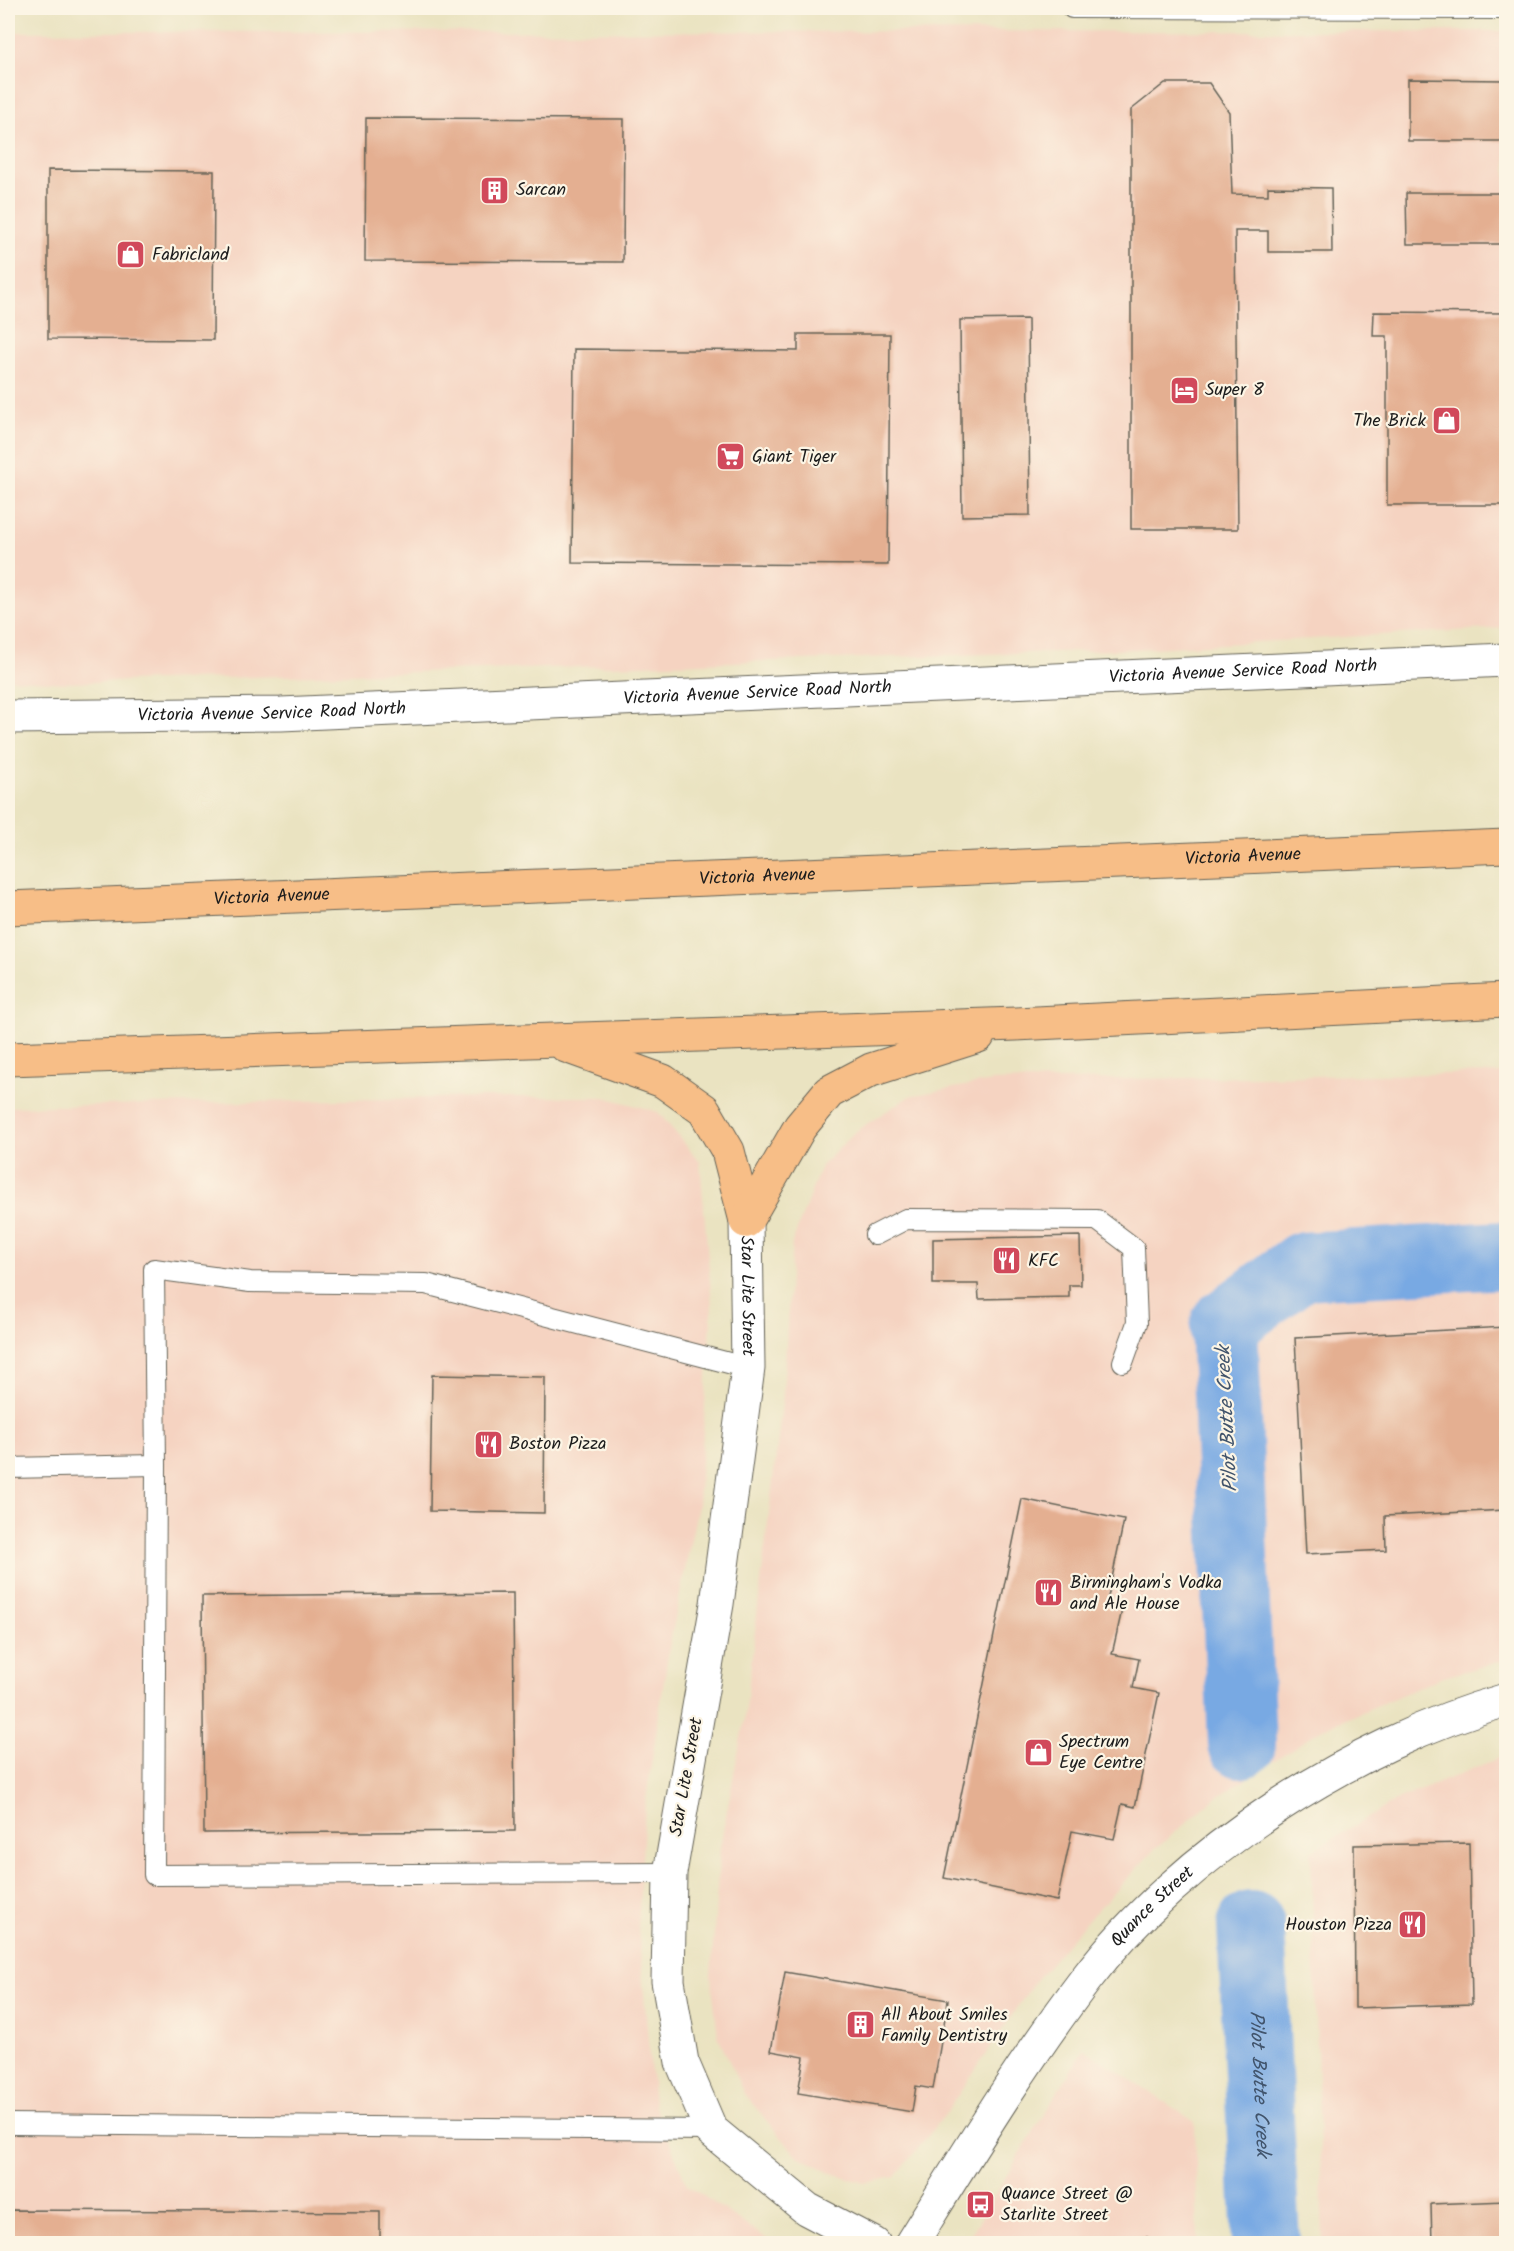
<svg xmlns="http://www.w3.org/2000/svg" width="1514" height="2251" font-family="Kalam,sans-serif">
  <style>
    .built { fill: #f5d3c1 }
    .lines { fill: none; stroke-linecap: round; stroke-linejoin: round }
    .river { stroke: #78a9e3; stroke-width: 68 }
    .building { fill: #e4af91 }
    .service-casing { stroke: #646256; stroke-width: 22 }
    .minor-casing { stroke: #646256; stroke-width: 35 }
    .tertiary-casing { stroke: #646256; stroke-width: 35 }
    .trunk-casing { stroke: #646256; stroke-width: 35 }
    .service { stroke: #fff; stroke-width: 20 }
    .minor { stroke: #fff; stroke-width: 33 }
    .tertiary { stroke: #fff; stroke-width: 33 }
    .trunk { stroke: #f7be87; stroke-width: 33 }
    .labels { text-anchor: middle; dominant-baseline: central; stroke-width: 4.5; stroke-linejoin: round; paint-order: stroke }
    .poi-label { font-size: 18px; fill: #1c1c1c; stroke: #fcf5e5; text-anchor: start }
    .street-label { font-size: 18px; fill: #1c1c1c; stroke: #fcf5e5 }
    .water-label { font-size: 20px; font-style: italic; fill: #41546c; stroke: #fcf5e5 }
  </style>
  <rect width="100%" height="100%" fill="#fcf5e5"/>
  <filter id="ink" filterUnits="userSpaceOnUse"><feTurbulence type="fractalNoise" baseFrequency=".0167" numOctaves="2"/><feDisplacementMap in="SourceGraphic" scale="12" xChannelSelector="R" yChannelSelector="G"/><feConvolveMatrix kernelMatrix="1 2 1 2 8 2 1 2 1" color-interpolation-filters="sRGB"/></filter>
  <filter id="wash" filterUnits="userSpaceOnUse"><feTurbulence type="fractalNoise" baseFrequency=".008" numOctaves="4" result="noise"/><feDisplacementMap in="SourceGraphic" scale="24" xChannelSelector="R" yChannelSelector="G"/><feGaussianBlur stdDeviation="1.35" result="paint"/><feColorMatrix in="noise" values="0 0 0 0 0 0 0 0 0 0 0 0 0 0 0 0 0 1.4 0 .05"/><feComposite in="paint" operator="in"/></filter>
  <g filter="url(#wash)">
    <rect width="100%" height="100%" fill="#eae3c1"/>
    <path class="built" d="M1506 31V628L1118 650 64 683 8 679V32Z
      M1506 1073V1660L1440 1678 1321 1730 1213 1800 1152 1852 1083 1925 1033 1984 944 2116 895 2177 865 2183 835 2174 797 2156 744 2094 718 2036 711 1976 720 1847 745 1716 783 1396 792 1243 821 1166 859 1129 910 1096 992 1081Z
      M480 1097H604L658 1112 700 1162 712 1306 698 1505 669 1648 645 1806 638 1928 654 2104 687 2185 773 2243H8V1107Z
      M1506 1755V2243H1323L1311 1852 1397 1800Z
      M1084 2049 1195 2122 1198 2243 965 2244Z"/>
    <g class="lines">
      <g class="river">
        <path d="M1242 1744 1224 1324 1302 1266 1506 1255"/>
        <path id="s1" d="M1251 1925 1266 2244"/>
      </g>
    </g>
    <g id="blocks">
      <path class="building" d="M1408 79 1506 80V141H1408Z
        M1165 83H1209L1229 112 1232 194 1268 195V187L1331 188 1332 252H1268V231H1235L1238 529H1131V110Z
        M366 118 624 119 623 262 365 261Z
        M48 170 214 171 213 340 48 339Z
        M1406 193H1506V244H1407Z
        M1374 312 1506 313V505H1387V336H1373Z
        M1028 319 1030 515 962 516 960 320Z
        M798 334H890L888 565 572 563 574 349 798 351Z
        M1080 1236 1081 1285H1069V1297L979 1299 978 1284H933V1239Z
        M1506 1327V1510L1385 1516 1386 1550 1306 1554 1295 1338Z
        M432 1375 545 1377 544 1513 430 1511Z
        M1022 1499 1124 1520 1106 1607 1122 1610 1112 1654 1139 1659 1133 1688 1159 1693 1135 1807 1122 1804 1114 1839 1072 1831 1057 1901 944 1878Z
        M513 1593 515 1831 204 1833 202 1596Z
        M1469 1843 1472 2004 1355 2008 1354 1845Z
        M785 1972 948 2000 933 2089 916 2086 912 2112 798 2093 804 2057 771 2051Z
        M1506 2201V2244H1432L1431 2204Z
        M8 2210 380 2212V2244H8Z
        M1147 2237V2244H1081L1080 2240Z"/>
    </g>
  </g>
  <g filter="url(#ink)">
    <use href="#blocks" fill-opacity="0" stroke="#646256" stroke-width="1.5"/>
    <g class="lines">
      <defs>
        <path id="service" d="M1072 8 1506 9
          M875 1235 906 1219 1097 1220 1134 1248 1137 1323 1123 1362
          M8 1468 156 1465
          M670 1873 154 1875 156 1465 154 1269 250 1282 426 1284 748 1368
          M8 2124 711 2130"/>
        <g id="minor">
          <path id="s2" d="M746 1221 748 1368 717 1604 670 1873 668 1981 682 2062 711 2130 807 2209 874 2244"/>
        </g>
        <g id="tertiary">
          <path id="s3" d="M8 717 281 714 1506 660"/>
          <path id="s4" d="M911 2244C967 2154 1022 2063 1086 1979 1181 1853 1355 1742 1506 1700"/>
        </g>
        <g id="trunk">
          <path id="s5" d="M8 908 1506 846"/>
          <path d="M566 1046 663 1081 704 1110 728 1151 746 1221"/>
          <path d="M8 1059 1016 1024 1506 1000"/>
          <path d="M746 1221 800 1127 829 1092 871 1070 978 1036"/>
        </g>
      </defs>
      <use href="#service" class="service-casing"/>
      <use href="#minor" class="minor-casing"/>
      <use href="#tertiary" class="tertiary-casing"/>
      <use href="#trunk" class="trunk-casing"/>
      <use href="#service" class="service"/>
      <use href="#minor" class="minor"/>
      <use href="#tertiary" class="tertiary"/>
      <use href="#trunk" class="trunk"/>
    </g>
  </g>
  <defs>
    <symbol id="building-square" viewBox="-11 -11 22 22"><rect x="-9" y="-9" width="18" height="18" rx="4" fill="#d1495b" stroke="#fcf5e5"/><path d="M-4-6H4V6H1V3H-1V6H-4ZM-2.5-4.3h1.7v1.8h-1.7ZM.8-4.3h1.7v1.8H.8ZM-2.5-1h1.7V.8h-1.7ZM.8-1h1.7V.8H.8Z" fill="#fff"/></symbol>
    <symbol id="shop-square" viewBox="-11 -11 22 22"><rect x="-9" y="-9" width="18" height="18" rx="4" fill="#d1495b" stroke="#fcf5e5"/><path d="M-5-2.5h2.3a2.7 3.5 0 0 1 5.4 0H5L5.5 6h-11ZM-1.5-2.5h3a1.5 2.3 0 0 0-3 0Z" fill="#fff"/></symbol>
    <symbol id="hotel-square" viewBox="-11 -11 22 22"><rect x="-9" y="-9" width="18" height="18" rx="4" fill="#d1495b" stroke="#fcf5e5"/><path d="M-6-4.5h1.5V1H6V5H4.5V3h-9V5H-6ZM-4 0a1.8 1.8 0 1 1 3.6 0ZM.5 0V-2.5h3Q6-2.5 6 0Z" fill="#fff"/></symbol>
    <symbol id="supermarket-square" viewBox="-11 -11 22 22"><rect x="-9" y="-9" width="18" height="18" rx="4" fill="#d1495b" stroke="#fcf5e5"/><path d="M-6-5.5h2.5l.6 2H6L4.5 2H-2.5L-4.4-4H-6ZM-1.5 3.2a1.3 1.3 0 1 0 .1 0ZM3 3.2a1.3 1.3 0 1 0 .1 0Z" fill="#fff"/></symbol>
    <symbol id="restaurant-square" viewBox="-11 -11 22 22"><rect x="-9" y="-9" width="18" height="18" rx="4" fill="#d1495b" stroke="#fcf5e5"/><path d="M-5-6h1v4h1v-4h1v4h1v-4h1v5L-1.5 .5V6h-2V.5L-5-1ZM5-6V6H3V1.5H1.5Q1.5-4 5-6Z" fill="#fff"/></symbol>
    <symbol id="bus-square" viewBox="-11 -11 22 22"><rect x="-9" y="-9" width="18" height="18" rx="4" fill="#d1495b" stroke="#fcf5e5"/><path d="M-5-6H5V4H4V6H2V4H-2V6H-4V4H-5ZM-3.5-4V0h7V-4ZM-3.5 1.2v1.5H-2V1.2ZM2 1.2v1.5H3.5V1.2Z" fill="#fff"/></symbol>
  </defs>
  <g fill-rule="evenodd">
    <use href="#building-square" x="478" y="174" width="33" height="33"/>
    <use href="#shop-square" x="114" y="238" width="33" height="33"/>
    <use href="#hotel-square" x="1168" y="374" width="33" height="33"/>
    <use href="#shop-square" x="1430" y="404" width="33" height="33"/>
    <use href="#supermarket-square" x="714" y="440" width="33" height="33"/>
    <use href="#restaurant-square" x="990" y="1244" width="33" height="33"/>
    <use href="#restaurant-square" x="472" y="1428" width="33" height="33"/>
    <use href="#restaurant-square" x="1032" y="1576" width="33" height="33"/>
    <use href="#shop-square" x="1022" y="1736" width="33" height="33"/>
    <use href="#restaurant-square" x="1396" y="1908" width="33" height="33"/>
    <use href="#building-square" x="844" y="2008" width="33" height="33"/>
    <use href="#bus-square" x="964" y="2188" width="33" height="33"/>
  </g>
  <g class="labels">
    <g class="poi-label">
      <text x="516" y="190">Sarcan</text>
      <text x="152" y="255">Fabricland</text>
      <text x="1205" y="390">Super 8</text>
      <text x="1426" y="421" text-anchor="end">The Brick</text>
      <text x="752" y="457">Giant Tiger</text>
      <text x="1028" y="1261">KFC</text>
      <text x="509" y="1444">Boston Pizza</text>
      <text x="1070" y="1583">Birmingham's Vodka<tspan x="1070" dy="21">and Ale House</tspan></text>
      <text x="1059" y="1742">Spectrum<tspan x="1059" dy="21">Eye Centre</tspan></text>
      <text x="1392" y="1925" text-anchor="end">Houston Pizza</text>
      <text x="881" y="2015">All About Smiles<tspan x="881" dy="21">Family Dentistry</tspan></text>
      <text x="1001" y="2194">Quance Street @<tspan x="1001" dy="21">Starlite Street</tspan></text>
    </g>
    <g class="street-label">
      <text stroke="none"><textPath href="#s3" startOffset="1236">Victoria Avenue Service Road North</textPath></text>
      <text stroke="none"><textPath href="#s3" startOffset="750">Victoria Avenue Service Road North</textPath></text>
      <text stroke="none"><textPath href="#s3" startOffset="264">Victoria Avenue Service Road North</textPath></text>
      <text stroke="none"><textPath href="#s5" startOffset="1236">Victoria Avenue</textPath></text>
      <text stroke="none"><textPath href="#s5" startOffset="750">Victoria Avenue</textPath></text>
      <text stroke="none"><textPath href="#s5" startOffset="264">Victoria Avenue</textPath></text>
      <text stroke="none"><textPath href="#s2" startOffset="75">Star Lite Street</textPath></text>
      <text transform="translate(687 1777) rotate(-80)">Star Lite Street</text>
      <text stroke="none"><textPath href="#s4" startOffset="416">Quance Street</textPath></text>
    </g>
    <g class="water-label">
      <text transform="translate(1228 1419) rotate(-93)">Pilot Butte Creek</text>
      <text stroke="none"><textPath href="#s1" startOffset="159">Pilot Butte Creek</textPath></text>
    </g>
  </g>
  <rect width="1514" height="2251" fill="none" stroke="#fcf5e5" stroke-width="30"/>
</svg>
